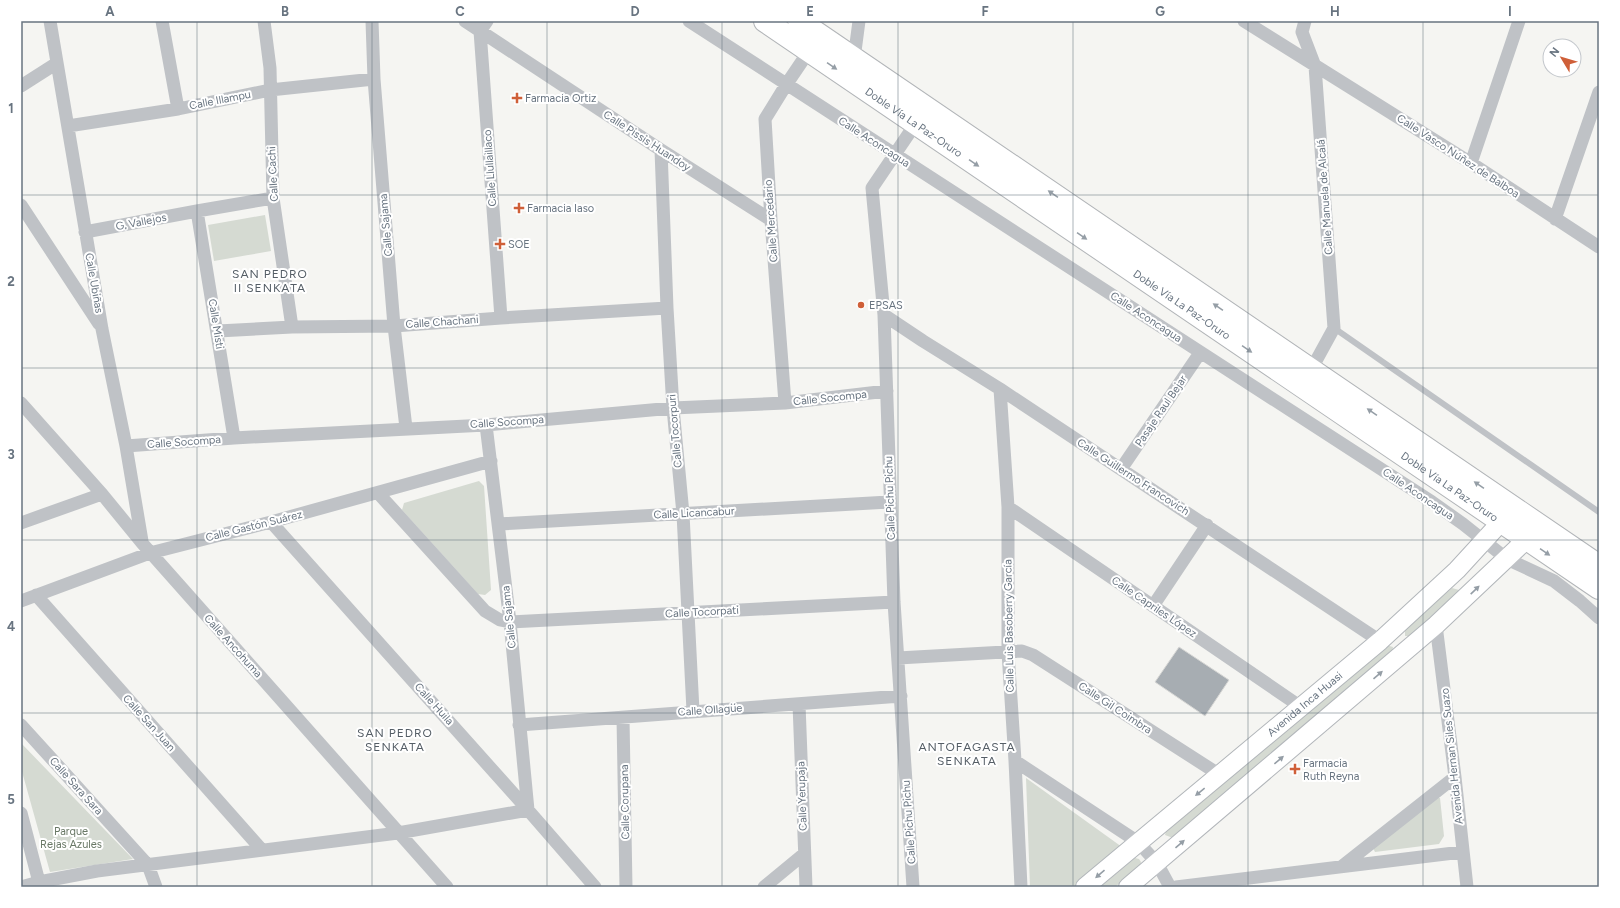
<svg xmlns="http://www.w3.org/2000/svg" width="1620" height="908" font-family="Figtree,sans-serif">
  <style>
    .green { fill: #d5dad2 }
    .building { fill: #a7adb2; stroke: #d7d7d5 }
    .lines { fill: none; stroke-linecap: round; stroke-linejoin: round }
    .secondary-casing { stroke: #b2b6ba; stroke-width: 20 }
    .highway-casing { stroke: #b2b5b8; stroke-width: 24 }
    .lane { stroke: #bfc2c6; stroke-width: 6 }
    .street { stroke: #bfc2c6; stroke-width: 13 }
    .secondary { stroke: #fff; stroke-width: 18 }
    .highway { stroke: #fff; stroke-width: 22 }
    .oneway { fill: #959ea6 }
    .grid { fill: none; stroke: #687480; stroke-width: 1; stroke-opacity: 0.55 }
    .poi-dot { fill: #cf5f38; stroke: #fff; stroke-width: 1.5 }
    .labels { text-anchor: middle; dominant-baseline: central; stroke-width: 4; stroke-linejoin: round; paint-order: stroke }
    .poi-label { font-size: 11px; fill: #687480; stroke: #fff; text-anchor: start }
    .street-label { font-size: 11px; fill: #687480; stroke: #fff }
    .park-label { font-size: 11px; fill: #697866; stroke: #fff }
    .neighbourhood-label { font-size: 12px; letter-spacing: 1px; fill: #555e66; stroke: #fff }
    .neatline { fill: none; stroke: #687480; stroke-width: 1.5 }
    .grid-label { font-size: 13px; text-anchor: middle; font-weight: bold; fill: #687480 }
  </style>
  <rect width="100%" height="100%" fill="#f5f5f2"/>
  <path class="green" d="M265 215 271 251 214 261 208 225Z
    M479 481 484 486 491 590 485 595 478 594 402 510 404 503Z
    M1452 588 1459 590V596L1413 636H1405V629Z
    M1386 645 1393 647 1392 653 1173 838 1165 835 1167 828Z
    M21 743 133 859 50 872 21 768Z
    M1026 778 1122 847 1074 887H1030Z
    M1434 798H1440L1444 836 1439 844 1375 852 1373 848Z
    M1135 858 1139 859 1141 862 1140 866 1115 887H1100Z"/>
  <path class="building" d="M1179 647 1229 680 1205 716 1155 682Z"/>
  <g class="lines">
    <defs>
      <g id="secondary">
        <path id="s1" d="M1085 887 1380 641 1457 570 1501 522 1509 511"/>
        <path d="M1128 887 1436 625 1527 539"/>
      </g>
      <g id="highway">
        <path id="s2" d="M765 21 1599 588"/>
        <path d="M799 21 1599 566"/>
      </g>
    </defs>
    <use href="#secondary" class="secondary-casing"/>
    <use href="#highway" class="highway-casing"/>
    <path class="lane" d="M1334 328 1599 512"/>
    <path class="street" d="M50 21 102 329 126 446 142 541
      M162 21 178 109
      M264 21 270 68 273 198 292 327
      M372 21 374 79 394 326 406 428
      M465 21 661 150 771 220
      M487 21 480 31 501 318
      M689 21 1432 502 1463 524 1507 559 1554 581 1580 601 1599 618
      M1244 21 1471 163 1599 247
      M1305 21 1302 32 1315 66 1334 328 1311 370
      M854 59 859 21
      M21 86 57 63
      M68 126 178 109 270 90 374 79
      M661 150 667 308 673 408 683 514 693 711
      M1471 163 1519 21
      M21 205 99 324
      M197 211 234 438
      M1555 219 1599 92
      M85 232 197 211 273 198
      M884 315 923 341 1000 389 1380 641
      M218 331 292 327 394 326 501 318 667 308
      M1000 389 1008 507V652L1015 761 1021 887
      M21 403 102 494 142 543 447 887
      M785 403 771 220 765 119 786 85 809 51
      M126 446 234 438 486 425 673 408 785 403 887 391
      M1121 469 1200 353
      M378 493 485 611 500 620 510 622 894 602
      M1008 507 1301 707
      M271 522 528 810 595 887
      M21 523 102 494
      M499 524 889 502
      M36 595 262 850
      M21 601 150 553 271 522 491 461
      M1153 606 1207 525
      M1436 625 1455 777 1467 887
      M898 658 1022 651 1033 655 1220 775
      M799 704 806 887
      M623 718 626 887
      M21 725 148 865 156 887
      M519 725 901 696
      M1015 761 1138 842 1157 863 1170 887
      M21 813 39 882
      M1341 867 1455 777
      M21 887 39 882 97 871 398 833 528 810 510 622 486 425
      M764 887 804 854
      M913 887 894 602 884 315 872 188 916 123
      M1176 887 1462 852"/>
    <use href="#secondary" class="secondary"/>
    <use href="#highway" class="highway"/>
  </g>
  <defs><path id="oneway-solid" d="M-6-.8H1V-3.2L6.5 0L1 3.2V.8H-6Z"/></defs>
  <g class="oneway">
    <use href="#oneway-solid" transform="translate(832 66) rotate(34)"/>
    <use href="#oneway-solid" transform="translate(974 163) rotate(34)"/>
    <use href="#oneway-solid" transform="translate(1053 194) rotate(-146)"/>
    <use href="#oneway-solid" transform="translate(1082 236) rotate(34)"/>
    <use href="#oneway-solid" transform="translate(1218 307) rotate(-146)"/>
    <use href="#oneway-solid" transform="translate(1247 349) rotate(34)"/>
    <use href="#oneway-solid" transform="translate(1372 412) rotate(-146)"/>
    <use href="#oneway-solid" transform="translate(1479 485) rotate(-146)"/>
    <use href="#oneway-solid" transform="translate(1545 552) rotate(34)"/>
    <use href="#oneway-solid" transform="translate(1475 590) rotate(-44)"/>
    <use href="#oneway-solid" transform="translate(1378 675) rotate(-41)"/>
    <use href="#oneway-solid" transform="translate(1279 760) rotate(-40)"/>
    <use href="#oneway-solid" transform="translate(1200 792) rotate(141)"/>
    <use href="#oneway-solid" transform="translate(1180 844) rotate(-41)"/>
    <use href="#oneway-solid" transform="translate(1100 874) rotate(139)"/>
  </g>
  <path class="grid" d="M197 21V887M372 21V887M547 21V887M722 21V887M898 21V887M1073 21V887M1248 21V887M1423 21V887M21 195H1599M21 368H1599M21 540H1599M21 713H1599"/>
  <g class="poi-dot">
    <path d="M515 92h4v4h4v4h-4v4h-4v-4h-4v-4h4z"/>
    <path d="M517 202h4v4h4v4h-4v4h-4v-4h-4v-4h4z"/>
    <path d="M498 238h4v4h4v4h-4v4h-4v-4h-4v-4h4z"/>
    <circle cx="861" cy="305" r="4"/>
    <path d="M1293 763h4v4h4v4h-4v4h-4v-4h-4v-4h4z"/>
  </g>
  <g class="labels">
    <g class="poi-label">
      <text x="525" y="98">Farmacia Ortiz</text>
      <text x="527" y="208">Farmacia Iaso</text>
      <text x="508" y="244">SOE</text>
      <text x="869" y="305">EPSAS</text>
      <text x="1303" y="763">Farmacia<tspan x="1303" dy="13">Ruth Reyna</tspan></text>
    </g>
    <g class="street-label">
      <text transform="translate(220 100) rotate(-11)">Calle Illampu</text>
      <text stroke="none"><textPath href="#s2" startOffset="180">Doble Vía La Paz-Oruro</textPath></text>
      <text transform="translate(647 141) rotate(33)">Calle Pissis Huandoy</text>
      <text transform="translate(874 142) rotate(33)">Calle Aconcagua</text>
      <text transform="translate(1458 156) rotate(33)">Calle Vasco Núñez de Balboa</text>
      <text transform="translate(490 168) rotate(-94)">Calle Llullaillaco</text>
      <text transform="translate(273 174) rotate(-93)">Calle Cachi</text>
      <text transform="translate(1325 197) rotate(-94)">Calle Manuela de Alcalá</text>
      <text transform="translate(771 221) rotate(-94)">Calle Mercedario</text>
      <text transform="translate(141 222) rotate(-11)">G. Vallejos</text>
      <text transform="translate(386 225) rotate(-95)">Calle Sajama</text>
      <text transform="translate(94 283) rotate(80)">Calle Ubiñas</text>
      <text stroke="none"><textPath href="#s2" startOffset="504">Doble Vía La Paz-Oruro</textPath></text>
      <text transform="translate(1146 317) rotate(33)">Calle Aconcagua</text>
      <text transform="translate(442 322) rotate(-4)">Calle Chachani</text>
      <text transform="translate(216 324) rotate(81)">Calle Misti</text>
      <text transform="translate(830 398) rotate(-6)">Calle Socompa</text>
      <text transform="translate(1161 411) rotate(-56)">Pasaje Raul Bejar</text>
      <text transform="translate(507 422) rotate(-4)">Calle Socompa</text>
      <text transform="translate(675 431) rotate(-95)">Calle Tocorpuri</text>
      <text transform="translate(184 442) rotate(-4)">Calle Socompa</text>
      <text transform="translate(1133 477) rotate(33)">Calle Guillermo Francovich</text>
      <text stroke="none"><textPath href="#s2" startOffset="828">Doble Vía La Paz-Oruro</textPath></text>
      <text transform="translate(1418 494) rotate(34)">Calle Aconcagua</text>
      <text transform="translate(890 498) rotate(-92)">Calle Pichu Pichu</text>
      <text transform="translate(694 513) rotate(-3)">Calle Licancabur</text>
      <text transform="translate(254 526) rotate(-14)">Calle Gastón Suárez</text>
      <text transform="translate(1154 607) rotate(34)">Calle Capriles López</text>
      <text transform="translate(702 612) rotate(-3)">Calle Tocorpati</text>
      <text transform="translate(509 617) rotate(-96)">Calle Sajama</text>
      <text transform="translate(1009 626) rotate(-91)">Calle Luis Basoberry García</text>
      <text transform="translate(233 646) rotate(48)">Calle Ancohuma</text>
      <text transform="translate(434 704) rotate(48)">Calle Huila</text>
      <text stroke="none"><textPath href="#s1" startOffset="286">Avenida Inca Huasi</textPath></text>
      <text transform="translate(1115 708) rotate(33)">Calle Gil Coimbra</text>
      <text transform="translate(710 710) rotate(-4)">Calle Ollagüe</text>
      <text transform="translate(149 723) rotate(48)">Calle San Juan</text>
      <text transform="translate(1452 756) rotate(-96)">Avenida Hernan Siles Suazo</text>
      <text transform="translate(76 786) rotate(48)">Calle Sara Sara</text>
      <text transform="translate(802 796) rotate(-92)">Calle Yerupaja</text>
      <text transform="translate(625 802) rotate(-91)">Calle Corupana</text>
      <text transform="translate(909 822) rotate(-94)">Calle Pichu Pichu</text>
    </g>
    <g class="park-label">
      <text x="71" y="831">Parque<tspan x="71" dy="13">Rejas Azules</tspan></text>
    </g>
    <g class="neighbourhood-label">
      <text x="270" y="274">SAN PEDRO<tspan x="270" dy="14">II SENKATA</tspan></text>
      <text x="395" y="733">SAN PEDRO<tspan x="395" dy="14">SENKATA</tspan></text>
      <text x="967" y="747">ANTOFAGASTA<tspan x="967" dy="14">SENKATA</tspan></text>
    </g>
  </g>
  <rect width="1620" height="908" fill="none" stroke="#ffffff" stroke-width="44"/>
  <g transform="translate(1562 58) rotate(308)"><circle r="19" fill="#ffffff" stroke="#c3c7cc"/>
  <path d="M0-3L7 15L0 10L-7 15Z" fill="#cf5f38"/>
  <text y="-6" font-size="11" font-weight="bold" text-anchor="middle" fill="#687480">N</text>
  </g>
  <rect x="22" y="22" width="1576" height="864" class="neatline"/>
  <g class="grid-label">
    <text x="110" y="16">A</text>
    <text x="285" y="16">B</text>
    <text x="460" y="16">C</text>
    <text x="635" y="16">D</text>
    <text x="810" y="16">E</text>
    <text x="985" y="16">F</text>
    <text x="1160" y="16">G</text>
    <text x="1335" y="16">H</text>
    <text x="1510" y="16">I</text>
    <text x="11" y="113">1</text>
    <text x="11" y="286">2</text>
    <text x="11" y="459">3</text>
    <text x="11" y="631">4</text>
    <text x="11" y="804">5</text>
  </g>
</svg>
